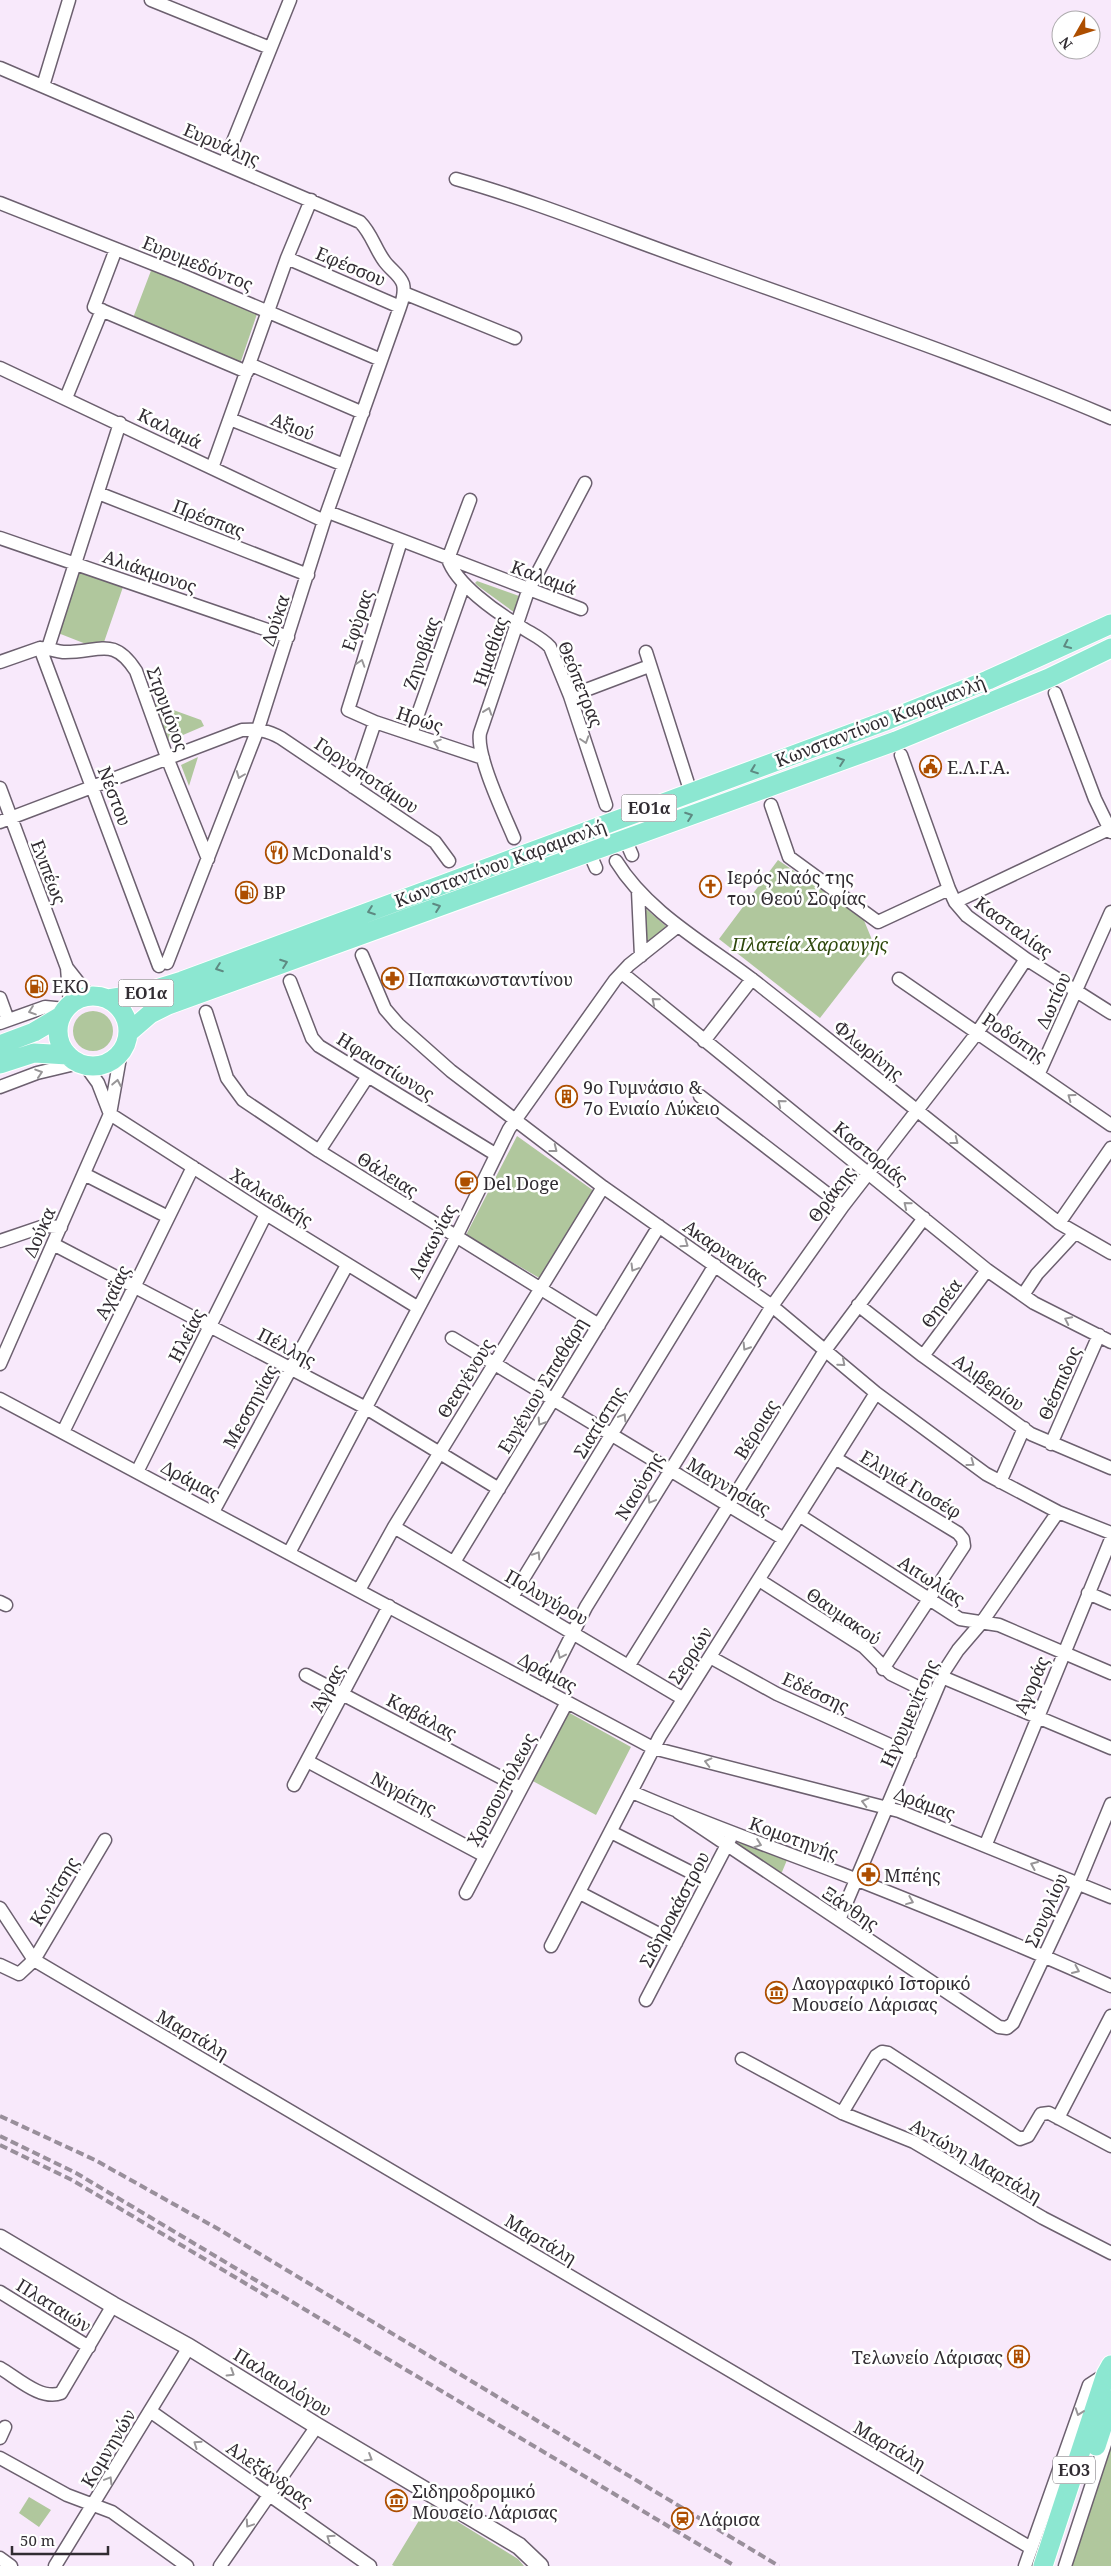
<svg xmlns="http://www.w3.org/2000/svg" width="1111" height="2566" font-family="'Noto Serif',serif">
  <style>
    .green { fill: #b0c79d }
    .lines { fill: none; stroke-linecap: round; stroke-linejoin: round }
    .street-casing { stroke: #6c606f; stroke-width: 15 }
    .secondary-casing { stroke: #6c606f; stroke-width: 19 }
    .primary-casing { stroke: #fff; stroke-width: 21 }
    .street { stroke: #fff; stroke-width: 12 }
    .secondary { stroke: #fff; stroke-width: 16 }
    .primary { stroke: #8ce7d1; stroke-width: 19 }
    .rail { stroke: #998f9b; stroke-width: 4; stroke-dasharray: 8 4; stroke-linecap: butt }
    .oneway { stroke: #5e8a82 }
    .oneway2 { stroke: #989698 }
    .labels { text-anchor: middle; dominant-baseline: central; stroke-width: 5; stroke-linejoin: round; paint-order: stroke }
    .shield { fill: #fff; stroke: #6f6b70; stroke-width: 1 }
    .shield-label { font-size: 16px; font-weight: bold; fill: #312c32 }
    .street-label { font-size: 18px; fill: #312c32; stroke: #fff }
    .poi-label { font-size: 18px; fill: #312c32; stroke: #fff; text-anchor: start }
    .park-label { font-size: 18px; font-style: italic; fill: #2e480c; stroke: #fff }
  </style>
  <rect width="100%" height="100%" fill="#f8e9fb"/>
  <path class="green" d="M152 268 258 311 240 364 133 318Z
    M79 571 123 587 103 645 86 644 58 633Z
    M477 581 519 596 515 613 478 586 475 583Z
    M154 703 201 720 204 726 169 741Z
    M198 757 189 786 181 765Z
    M778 860 863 918 875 947 820 1018 719 939Z
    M645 908 667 927 647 946Z
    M73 1031a20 20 0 1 1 40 0a20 20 0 1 1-40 0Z
    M517 1136 594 1191 541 1279 466 1235Z
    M566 1711 631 1747 596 1815 529 1779Z
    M738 1842 787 1860 782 1872 779 1873 736 1844Z
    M1111 2436V2566H1069Z
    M29 2497 51 2510 39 2527 19 2513Z
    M429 2504 518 2559 524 2566H394L392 2565Z"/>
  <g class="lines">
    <defs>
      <path id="street" d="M151 0 270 48
        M0 68 360 222C372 234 375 249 385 262 391 270 400 275 403 284 405 292 403 299 400 307L324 521 258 729 167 963
        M43 86 69 0
        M224 164 290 0
        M456 179C541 203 622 237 705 266 841 315 978 361 1111 418
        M0 203 184 276 381 360
        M116 249 94 307 247 372
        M287 258 400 307
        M404 293 515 338
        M249 364 363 413
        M0 368 324 521
        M66 398 102 310
        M230 419 344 465
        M212 468 287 258 311 200
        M98 493 308 575
        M470 500 448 559C456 584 496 612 518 625 529 633 541 637 550 647L570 696 606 805
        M328 512 581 609
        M0 538 288 637
        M401 541 348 710 375 722 483 758
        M40 648C48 648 55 651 63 652 99 653 113 635 136 671L168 760 208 859
        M48 648 120 423
        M646 652 691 793
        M0 662 40 648 159 966
        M1055 693 1095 799 1111 832
        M570 696 644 668
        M411 734 464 584
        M901 755 949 889 955 902 967 916 1026 959 1111 1013
        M353 787 375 722
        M0 788 67 968 89 996
        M771 805 789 857 878 922 949 889
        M0 822 242 730C258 729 267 730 281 738L435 842 449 861
        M514 838C504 814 476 756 480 733L528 591 585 483
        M625 839 632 855
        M589 852 596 868
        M616 861C650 916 712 947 762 987 861 1065 959 1145 1059 1223L1111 1253
        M638 891 641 956
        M955 902 1111 828
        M362 955 385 1009 398 1024 451 1071 603 1187 772 1306 876 1393 986 1474 1058 1512 1111 1533
        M67 968 70 1004
        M622 973 987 1270 1034 1303 1111 1342
        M899 979 1111 1125
        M290 981 312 1038 319 1046 495 1154
        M0 998 8 1020
        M206 1012 227 1078 243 1100 319 1151 599 1325
        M0 1023 45 1007 65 1009
        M704 1041 752 979
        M85 1065 98 1083 110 1114
        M1039 1073 1111 912
        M0 1087 37 1073 79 1063
        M700 1096 843 1206
        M110 1114 266 1214 417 1307
        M319 1151 368 1076
        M84 1174 168 1217
        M1059 1223 1111 1148
        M0 1241 44 1226 61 1227
        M53 1244 366 1408 499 1489
        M1023 1295 1037 1274 1075 1233
        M858 1305 923 1356 1031 1434 1111 1468
        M452 1338 784 1539
        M923 1356 987 1270
        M0 1364 110 1114 121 1052
        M0 1399 653 1748 899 1811 1111 1897
        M63 1432 193 1167
        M1051 1444 1099 1335
        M835 1458 958 1533 963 1539 964 1546 883 1669
        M137 1472 266 1214
        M1000 1482 1024 1428
        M213 1512 347 1265
        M799 1515 960 1619 999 1625 1111 1673
        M394 1527 682 1698
        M289 1553 456 1237 509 1129 615 980 629 965 678 926
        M454 1562 659 1226
        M759 1580 864 1647 891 1674 934 1695
        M359 1590 394 1527 603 1187
        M1088 1593 1111 1603
        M512 1597 715 1265
        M0 1602 6 1605
        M710 1657 777 1694 910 1754
        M629 1665 826 1349 924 1218
        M306 1675 521 1788
        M942 1677 1111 1748
        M544 1690 586 1607 772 1306 843 1206 977 1033 1026 959
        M307 1761 485 1856
        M294 1785 389 1606
        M632 1792C705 1824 780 1850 855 1879 941 1913 1027 1948 1111 1986
        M678 1812 999 2027 1007 2028 1013 2023 1078 1884 1111 1804
        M611 1832 708 1881
        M986 1844 1111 1539
        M466 1893 567 1702
        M580 1893 676 1943
        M0 1908 34 1960 1031 2548
        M839 1920 945 1670 958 1650 982 1622 1058 1512
        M551 1946 660 1736 876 1393
        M0 1965 19 1974 34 1960 105 1840
        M646 2000 730 1839
        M742 2059 842 2113 914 2142 1043 2218 1111 2253
        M842 2113 876 2056 882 2052 888 2053 1020 2139 1028 2136 1041 2114 1049 2113 1111 2146
        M1058 2118 1111 2016
        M0 2292 89 2347
        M0 2368C16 2377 41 2401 61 2393L113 2305
        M150 2411 370 2566
        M0 2438 5 2427
        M0 2458 67 2495 112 2512 187 2566
        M0 2558 11 2566
        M55 2566 189 2347
        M220 2566 317 2426
        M1025 2566 1089 2385 1106 2374
        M1065 2566 1107 2438"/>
      <path id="secondary" d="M0 2238 113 2305 189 2347 317 2426 519 2546 540 2566"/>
      <path id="primary" d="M58 1031a35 35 0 1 1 70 0a35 35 0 1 1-70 0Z
        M108 999 140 994 182 981 888 720 988 680 1111 624
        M128 1033 150 1014 168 1005 896 741 1049 678 1111 648
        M0 1045 34 1032 61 1016
        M0 1064 34 1053 68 1055
        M1096 2446 1111 2400
        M1043 2566 1106 2374 1111 2365"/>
    </defs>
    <use href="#street" class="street-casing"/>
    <use href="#secondary" class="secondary-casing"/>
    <use href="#primary" class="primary-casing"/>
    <use href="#street" class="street"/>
    <use href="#secondary" class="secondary"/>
    <use href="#primary" class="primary"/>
    <path class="rail" d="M0 2116 95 2160 220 2230 779 2566
      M0 2136 76 2173 735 2566
      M0 2145 72 2180 270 2298"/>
  </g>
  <defs><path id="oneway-chevron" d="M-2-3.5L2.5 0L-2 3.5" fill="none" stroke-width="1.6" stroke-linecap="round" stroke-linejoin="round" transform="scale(1.25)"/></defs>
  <g class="oneway">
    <use href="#oneway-chevron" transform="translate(1067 645) rotate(155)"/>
    <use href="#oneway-chevron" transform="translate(841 761) rotate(-20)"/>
    <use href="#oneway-chevron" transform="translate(754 770) rotate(159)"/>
    <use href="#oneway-chevron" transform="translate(689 816) rotate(-20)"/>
    <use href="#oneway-chevron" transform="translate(437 907) rotate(-20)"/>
    <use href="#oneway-chevron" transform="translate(371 911) rotate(160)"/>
    <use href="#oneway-chevron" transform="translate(284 963) rotate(-20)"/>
    <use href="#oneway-chevron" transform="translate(219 968) rotate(160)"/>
  </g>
  <g class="oneway2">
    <use href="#oneway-chevron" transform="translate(361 663) rotate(-72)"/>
    <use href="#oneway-chevron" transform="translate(488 711) rotate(-71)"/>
    <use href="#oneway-chevron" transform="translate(585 740) rotate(72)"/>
    <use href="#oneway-chevron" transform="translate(437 743) rotate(-161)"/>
    <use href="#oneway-chevron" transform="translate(240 775) rotate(111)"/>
    <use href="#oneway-chevron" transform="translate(655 1001) rotate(-140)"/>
    <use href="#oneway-chevron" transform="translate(32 1011) rotate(161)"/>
    <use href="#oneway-chevron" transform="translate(39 1073) rotate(-18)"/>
    <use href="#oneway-chevron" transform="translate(117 1083) rotate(-79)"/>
    <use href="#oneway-chevron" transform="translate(1071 1097) rotate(-144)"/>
    <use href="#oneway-chevron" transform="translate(781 1103) rotate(-141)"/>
    <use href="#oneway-chevron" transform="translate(955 1141) rotate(38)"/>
    <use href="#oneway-chevron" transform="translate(554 1149) rotate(38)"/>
    <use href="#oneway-chevron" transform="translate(907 1205) rotate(-141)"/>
    <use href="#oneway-chevron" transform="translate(685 1244) rotate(35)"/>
    <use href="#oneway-chevron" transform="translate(634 1268) rotate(121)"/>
    <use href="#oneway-chevron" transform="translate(1068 1320) rotate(-154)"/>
    <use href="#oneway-chevron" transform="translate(746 1347) rotate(122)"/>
    <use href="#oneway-chevron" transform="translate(842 1363) rotate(41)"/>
    <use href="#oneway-chevron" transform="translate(623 1417) rotate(-59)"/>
    <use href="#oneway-chevron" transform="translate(541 1422) rotate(122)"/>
    <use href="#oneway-chevron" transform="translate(971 1463) rotate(36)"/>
    <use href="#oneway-chevron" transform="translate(651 1500) rotate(121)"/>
    <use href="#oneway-chevron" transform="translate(537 1555) rotate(-58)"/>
    <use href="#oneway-chevron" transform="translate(561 1655) rotate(115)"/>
    <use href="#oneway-chevron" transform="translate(708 1762) rotate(-166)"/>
    <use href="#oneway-chevron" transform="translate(865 1802) rotate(-166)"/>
    <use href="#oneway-chevron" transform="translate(758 1844) rotate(20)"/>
    <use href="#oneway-chevron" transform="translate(1034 1865) rotate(-157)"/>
    <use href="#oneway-chevron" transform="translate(910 1901) rotate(22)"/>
    <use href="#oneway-chevron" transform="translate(1076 1970) rotate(24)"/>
    <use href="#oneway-chevron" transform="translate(231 2373) rotate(32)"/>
    <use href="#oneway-chevron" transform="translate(1079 2412) rotate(109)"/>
    <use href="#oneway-chevron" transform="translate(197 2444) rotate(-145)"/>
    <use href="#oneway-chevron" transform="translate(369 2458) rotate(31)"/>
    <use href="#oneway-chevron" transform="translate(109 2480) rotate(-59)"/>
    <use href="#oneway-chevron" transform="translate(249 2524) rotate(124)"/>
    <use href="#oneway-chevron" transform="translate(330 2538) rotate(-145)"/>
  </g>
  <defs>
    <symbol id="civic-ring" viewBox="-11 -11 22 22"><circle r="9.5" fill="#fff" stroke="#ad4e00" stroke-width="1.5"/><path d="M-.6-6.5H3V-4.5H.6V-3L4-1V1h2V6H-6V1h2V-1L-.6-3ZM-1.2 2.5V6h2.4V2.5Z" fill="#ad4e00"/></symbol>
    <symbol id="restaurant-ring" viewBox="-11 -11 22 22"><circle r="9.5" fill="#fff" stroke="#ad4e00" stroke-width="1.5"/><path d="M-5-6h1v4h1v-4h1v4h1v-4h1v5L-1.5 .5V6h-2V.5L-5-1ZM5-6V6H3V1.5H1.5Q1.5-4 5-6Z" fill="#ad4e00"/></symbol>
    <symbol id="church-ring" viewBox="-11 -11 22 22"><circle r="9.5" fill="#fff" stroke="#ad4e00" stroke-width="1.5"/><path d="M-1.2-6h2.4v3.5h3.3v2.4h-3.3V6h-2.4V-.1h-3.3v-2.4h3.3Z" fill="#ad4e00"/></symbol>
    <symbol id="fuel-ring" viewBox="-11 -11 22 22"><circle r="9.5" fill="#fff" stroke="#ad4e00" stroke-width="1.5"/><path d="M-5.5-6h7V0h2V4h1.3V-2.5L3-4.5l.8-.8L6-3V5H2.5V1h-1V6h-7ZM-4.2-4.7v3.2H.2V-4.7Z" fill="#ad4e00"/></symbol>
    <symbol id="pharmacy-ring" viewBox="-11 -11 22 22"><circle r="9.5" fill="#fff" stroke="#ad4e00" stroke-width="1.5"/><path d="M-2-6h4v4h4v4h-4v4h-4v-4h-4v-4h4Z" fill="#ad4e00"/></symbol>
    <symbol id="building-ring" viewBox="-11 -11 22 22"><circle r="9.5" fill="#fff" stroke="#ad4e00" stroke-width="1.5"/><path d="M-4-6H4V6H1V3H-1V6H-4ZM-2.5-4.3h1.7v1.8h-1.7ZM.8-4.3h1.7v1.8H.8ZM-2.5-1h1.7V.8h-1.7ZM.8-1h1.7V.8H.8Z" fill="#ad4e00"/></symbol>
    <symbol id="cafe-ring" viewBox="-11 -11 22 22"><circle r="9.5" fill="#fff" stroke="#ad4e00" stroke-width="1.5"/><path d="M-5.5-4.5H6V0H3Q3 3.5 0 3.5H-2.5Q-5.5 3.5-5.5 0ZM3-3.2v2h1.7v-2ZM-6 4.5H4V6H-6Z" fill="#ad4e00"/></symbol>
    <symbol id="museum-ring" viewBox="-11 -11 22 22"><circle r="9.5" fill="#fff" stroke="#ad4e00" stroke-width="1.5"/><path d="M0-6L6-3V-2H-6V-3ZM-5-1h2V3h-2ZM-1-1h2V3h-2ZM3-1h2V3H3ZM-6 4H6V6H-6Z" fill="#ad4e00"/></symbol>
    <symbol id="station-ring" viewBox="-11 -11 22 22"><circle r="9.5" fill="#fff" stroke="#ad4e00" stroke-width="1.5"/><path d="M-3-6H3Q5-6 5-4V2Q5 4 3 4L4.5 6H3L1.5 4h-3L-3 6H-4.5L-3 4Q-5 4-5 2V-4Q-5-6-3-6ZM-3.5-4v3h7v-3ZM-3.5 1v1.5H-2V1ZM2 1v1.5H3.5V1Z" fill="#ad4e00"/></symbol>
  </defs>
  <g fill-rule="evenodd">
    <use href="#civic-ring" x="918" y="754" width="25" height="25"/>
    <use href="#restaurant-ring" x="264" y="840" width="25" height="25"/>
    <use href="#church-ring" x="698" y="874" width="25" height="25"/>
    <use href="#fuel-ring" x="234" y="880" width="25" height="25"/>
    <use href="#pharmacy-ring" x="380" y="966" width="25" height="25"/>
    <use href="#fuel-ring" x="24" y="974" width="25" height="25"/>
    <use href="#building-ring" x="554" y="1084" width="25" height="25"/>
    <use href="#cafe-ring" x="454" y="1170" width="25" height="25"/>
    <use href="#pharmacy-ring" x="856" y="1862" width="25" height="25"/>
    <use href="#museum-ring" x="764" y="1980" width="25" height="25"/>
    <use href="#building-ring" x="1006" y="2344" width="25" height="25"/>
    <use href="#museum-ring" x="384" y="2488" width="25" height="25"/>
    <use href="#station-ring" x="670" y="2506" width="25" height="25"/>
  </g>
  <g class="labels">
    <g class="shield">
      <rect x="621.5" y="794.5" width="55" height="27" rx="4"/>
      <rect x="118.5" y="979.5" width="55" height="27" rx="4"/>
      <rect x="1053" y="2456.5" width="42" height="27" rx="4"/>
    </g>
    <g class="shield-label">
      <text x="649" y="808">ΕΟ1α</text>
      <text x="146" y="993">ΕΟ1α</text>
      <text x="1074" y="2470">ΕΟ3</text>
    </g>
    <g class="street-label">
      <text transform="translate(222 144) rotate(23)">Ευρυάλης</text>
      <text transform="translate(198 263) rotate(22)">Ευρυμεδόντος</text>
      <text transform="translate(351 266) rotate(23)">Εφέσσου</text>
      <text transform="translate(293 426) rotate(22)">Αξιού</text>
      <text transform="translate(170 428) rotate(26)">Καλαμά</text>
      <text transform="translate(209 518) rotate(21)">Πρέσπας</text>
      <text transform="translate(150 571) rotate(19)">Αλιάκμονος</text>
      <text transform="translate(544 577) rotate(20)">Καλαμά</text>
      <text transform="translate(275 620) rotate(-72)">Δούκα</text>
      <text transform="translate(357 620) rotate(-72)">Εφύρας</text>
      <text transform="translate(490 651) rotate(-71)">Ημαθίας</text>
      <text transform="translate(421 653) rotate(-71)">Ζηνοβίας</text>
      <text transform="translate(581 684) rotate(68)">Θεόπετρας</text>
      <text transform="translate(168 709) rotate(70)">Στρυμόνος</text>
      <text transform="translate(420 719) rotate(18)">Ηρώς</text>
      <text transform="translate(880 721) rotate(-21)">Κωνσταντίνου Καραμανλή</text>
      <text transform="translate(367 775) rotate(34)">Γοργοποτάμου</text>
      <text transform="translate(115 796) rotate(69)">Νέστου</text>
      <text transform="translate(500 863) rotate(-20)">Κωνσταντίνου Καραμανλή</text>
      <text transform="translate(49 872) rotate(69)">Ενιπέως</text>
      <text transform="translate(1014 927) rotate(36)">Κασταλίας</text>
      <text transform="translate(1053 1000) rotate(-66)">Δωτίου</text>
      <text transform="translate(1015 1037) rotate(34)">Ροδόπης</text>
      <text transform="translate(869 1050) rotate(39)">Φλωρίνης</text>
      <text transform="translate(386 1066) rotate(32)">Ηφαιστίωνος</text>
      <text transform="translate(871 1153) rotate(39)">Καστοριάς</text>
      <text transform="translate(388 1174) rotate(32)">Θάλειας</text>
      <text transform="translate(831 1194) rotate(-53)">Θράκης</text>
      <text transform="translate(272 1197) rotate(32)">Χαλκιδικής</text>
      <text transform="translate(39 1232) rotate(-66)">Δούκα</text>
      <text transform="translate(432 1241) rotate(-62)">Λακωνίας</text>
      <text transform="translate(726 1252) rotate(35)">Ακαρνανίας</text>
      <text transform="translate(112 1292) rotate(-64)">Αχαΐας</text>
      <text transform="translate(941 1303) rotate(-54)">Θησέα</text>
      <text transform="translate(186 1335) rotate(-63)">Ηλείας</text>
      <text transform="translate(287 1347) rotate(28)">Πέλλης</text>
      <text transform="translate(465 1378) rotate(-58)">Θεαγένους</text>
      <text transform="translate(989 1382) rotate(36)">Αλιβερίου</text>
      <text transform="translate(1059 1383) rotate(-66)">Θέσπιδος</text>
      <text transform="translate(542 1385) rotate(-59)">Ευγένιου Σπαθάρη</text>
      <text transform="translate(250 1406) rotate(-61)">Μεσσηνίας</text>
      <text transform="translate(599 1422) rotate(-58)">Σιατίστης</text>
      <text transform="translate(756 1429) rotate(-58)">Βέροιας</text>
      <text transform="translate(191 1480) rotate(28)">Δράμας</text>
      <text transform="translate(911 1484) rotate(31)">Ελιγιά Γιοσέφ</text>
      <text transform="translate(639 1486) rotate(-59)">Ναούσης</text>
      <text transform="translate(729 1486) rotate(31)">Μαγνησίας</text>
      <text transform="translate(932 1580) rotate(33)">Αιτωλίας</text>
      <text transform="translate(547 1597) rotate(30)">Πολυγύρου</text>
      <text transform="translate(844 1616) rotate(35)">Θαυμακού</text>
      <text transform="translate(690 1655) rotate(-57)">Σερρών</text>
      <text transform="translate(548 1672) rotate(28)">Δράμας</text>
      <text transform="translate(1031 1685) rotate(-67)">Αγοράς</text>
      <text transform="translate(327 1688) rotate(-62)">Άγρας</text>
      <text transform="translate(816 1692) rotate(25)">Εδέσσης</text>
      <text transform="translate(909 1713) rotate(-66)">Ηγουμενίτσης</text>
      <text transform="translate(422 1716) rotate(28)">Καβάλας</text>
      <text transform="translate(501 1789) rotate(-62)">Χρυσουπόλεως</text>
      <text transform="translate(404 1793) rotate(28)">Νιγρίτης</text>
      <text transform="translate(925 1803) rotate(20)">Δράμας</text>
      <text transform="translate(794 1838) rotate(20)">Κομοτηνής</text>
      <text transform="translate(54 1891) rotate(-59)">Κονίτσης</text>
      <text transform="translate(851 1908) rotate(34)">Ξάνθης</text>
      <text transform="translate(674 1909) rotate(-62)">Σιδηροκάστρου</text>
      <text transform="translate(1046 1910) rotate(-66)">Σουφλίου</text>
      <text transform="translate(193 2034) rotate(30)">Μαρτάλη</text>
      <text transform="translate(976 2160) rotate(30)">Αντώνη Μαρτάλη</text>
      <text transform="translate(541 2239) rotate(31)">Μαρτάλη</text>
      <text transform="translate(54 2305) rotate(32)">Πλαταιών</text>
      <text transform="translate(283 2382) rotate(32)">Παλαιολόγου</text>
      <text transform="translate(890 2445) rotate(30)">Μαρτάλη</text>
      <text transform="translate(108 2448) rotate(-59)">Κομνηνών</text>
      <text transform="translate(270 2474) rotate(35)">Αλεξάνδρας</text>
    </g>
    <g class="poi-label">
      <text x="947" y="767">Ε.Λ.Γ.Α.</text>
      <text x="292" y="853">McDonald's</text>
      <text x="727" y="877">Ιερός Ναός της<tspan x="727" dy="21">του Θεού Σοφίας</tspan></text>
      <text x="263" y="892">BP</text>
      <text x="408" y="979">Παπακωνσταντίνου</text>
      <text x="52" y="986">EKO</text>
      <text x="583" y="1087">9ο Γυμνάσιο &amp;<tspan x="583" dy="21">7ο Ενιαίο Λύκειο</tspan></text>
      <text x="483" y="1183">Del Doge</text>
      <text x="884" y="1875">Μπέης</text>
      <text x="792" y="1983">Λαογραφικό Ιστορικό<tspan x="792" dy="21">Μουσείο Λάρισας</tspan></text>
      <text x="1003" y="2357" text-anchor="end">Τελωνείο Λάρισας</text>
      <text x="412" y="2491">Σιδηροδρομικό<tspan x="412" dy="21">Μουσείο Λάρισας</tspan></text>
      <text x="699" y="2519">Λάρισα</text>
    </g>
    <g class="park-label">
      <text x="810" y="944">Πλατεία Χαραυγής</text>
    </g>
  </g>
  <g transform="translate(1076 35) rotate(231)"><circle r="24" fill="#ffffff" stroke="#adabad"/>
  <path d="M0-4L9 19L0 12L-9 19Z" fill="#ad4e00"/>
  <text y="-8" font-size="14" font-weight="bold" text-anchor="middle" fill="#312c32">N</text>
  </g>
  <path d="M12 2546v8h96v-8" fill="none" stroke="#312c32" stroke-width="2.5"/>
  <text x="20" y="2546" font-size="15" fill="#312c32" stroke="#ffffff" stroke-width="4" paint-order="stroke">50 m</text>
</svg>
